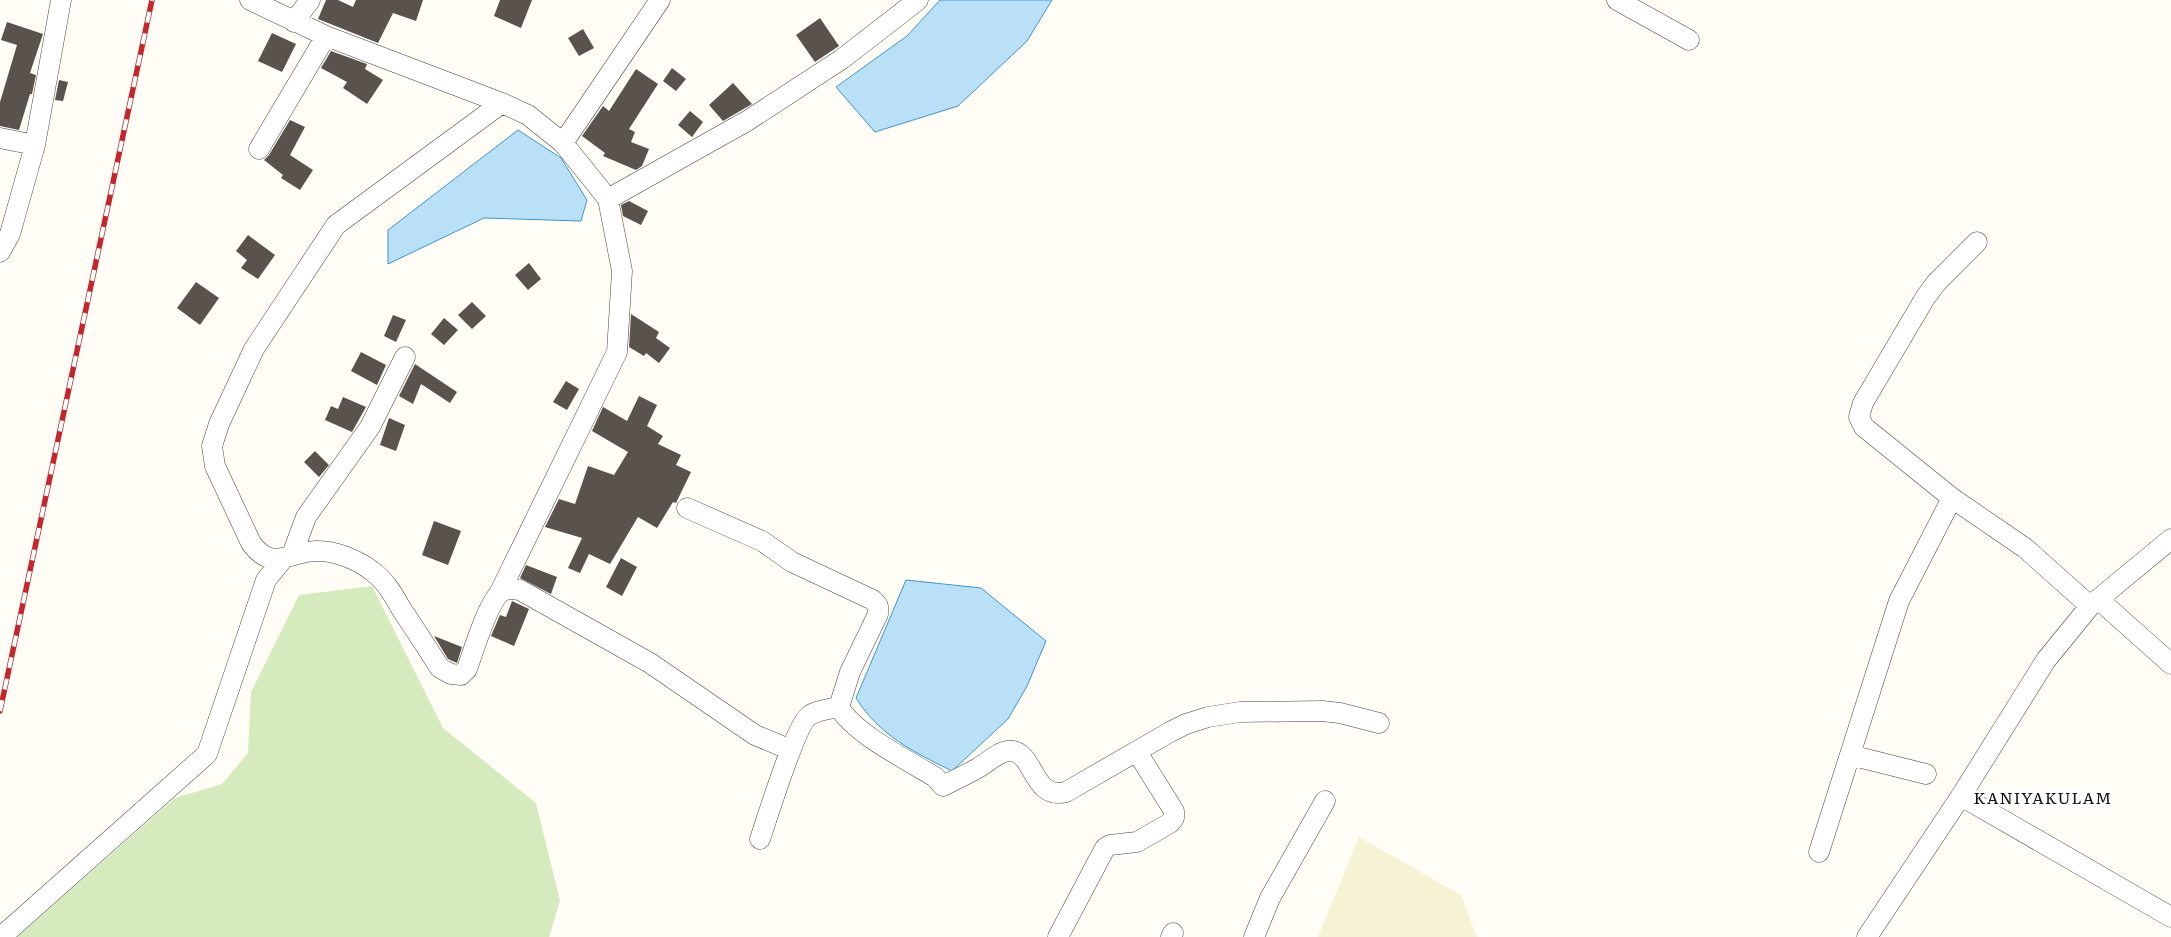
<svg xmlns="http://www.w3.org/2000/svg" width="2171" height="937" font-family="Literata,serif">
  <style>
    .farmland { fill: #f6f3d4 }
    .green { fill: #d5ebbd }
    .water { fill: #b9e0f7; stroke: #3f96cf }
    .building { fill: #5a524d }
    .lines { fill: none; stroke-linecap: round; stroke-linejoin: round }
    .minor-casing { stroke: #444; stroke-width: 21 }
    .minor { stroke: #fff; stroke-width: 20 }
    .rail-casing { stroke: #c4262e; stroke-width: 5.5 }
    .rail { stroke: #fff; stroke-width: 4; stroke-dasharray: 11; stroke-linecap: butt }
    .labels { text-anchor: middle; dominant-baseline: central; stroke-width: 5; stroke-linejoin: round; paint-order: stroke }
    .quarter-label { font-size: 16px; letter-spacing: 1px; fill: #111; stroke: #fff }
  </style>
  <rect width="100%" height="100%" fill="#fffdf5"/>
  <path class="farmland" d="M1359 837 1461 895 1477 937H1318Z"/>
  <path class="green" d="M372 586 443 728 536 803 560 901 549 937H17L175 798 222 784 248 753 251 692 299 595Z"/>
  <path class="water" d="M940 0H1052L1027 41 958 106 875 132 836 87 907 36Z
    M518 130 561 158 587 200 581 221 484 218 388 264V230Z
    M906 580 981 588 1046 641 1027 686 1008 719 952 771C914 752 880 736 856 698Z"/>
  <path class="building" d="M326 0H338L353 7 356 0H423L416 21 393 13 378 43 318 19Z
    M500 0H532L521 28 494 16Z
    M820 18 839 46 815 62 796 35Z
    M7 22 43 34 30 73 36 75 32 94H30L19 130 0 126V102L17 45 1 40Z
    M583 29 594 48 579 56 568 38Z
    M272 33 296 44 282 72 258 61Z
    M331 51 367 64 365 69 383 80 367 104 343 88 347 82 321 68Z
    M672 68 686 79 676 91 663 81Z
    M636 69 658 84 629 129 635 132 631 142 649 149 642 166 636 170 603 156 605 153 582 136 603 106 609 111Z
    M59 80 68 82 63 101 55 100Z
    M733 83 752 104 723 121 709 105Z
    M690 111 703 122 692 137 678 125Z
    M290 120 305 127 290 155 313 170 300 190 281 178 283 175 264 160 269 155Z
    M629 201 648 211 641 225 623 216 621 205Z
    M248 235 275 255 258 279 241 268 247 260 236 251Z
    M529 263 541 279 528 290 515 275Z
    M196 282 219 298 200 325 177 308Z
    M472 302 486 316 472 329 458 315Z
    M631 314 659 332 656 338 670 348 659 363 646 353 644 356 629 347Z
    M393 315 406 320 396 342 384 336Z
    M444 318 458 330 444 345 431 334Z
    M361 352 386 365 377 385 351 371Z
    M415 364 457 392 450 403 421 384 413 404 399 396Z
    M566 381 579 389 567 410 553 402Z
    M639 396 657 405 647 426 663 436 658 444 681 455 676 465 691 472 676 503 673 502 657 528 638 517 610 564 589 554 580 573 568 568 582 538 545 527 559 499 575 504 588 466 614 475 628 452 592 431 603 407 627 421Z
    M343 397 366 407 352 432 325 420 331 406 338 409Z
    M389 418 405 425 396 451 380 445Z
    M315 451 329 465 319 477 304 462Z
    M434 521 461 531 448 565 422 555Z
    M621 558 637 567 622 596 606 587Z
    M526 565 557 577 551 594 520 578Z
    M512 601 529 609 514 646 491 636 500 615 506 617Z
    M434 636 462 647 457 663 448 659Z"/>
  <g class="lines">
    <defs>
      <path id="minor" d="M250 0 326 36 502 103 528 115 563 143 608 199 622 271 617 352 499 594
        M1617 0 1689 40
        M294 22 310 0
        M502 103 336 225 254 349 219 424 212 446 215 466 251 543C272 572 288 552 316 551 334 550 358 560 372 571 386 581 394 596 402 610 415 629 427 648 440 668L451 674 461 675 467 669C473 652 488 602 501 592 507 588 512 589 520 590L650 663 755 735 791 750
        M0 138 35 145
        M563 143 660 0
        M259 149 326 36
        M608 199 747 121 842 59 918 0
        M1977 242 1936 283 1925 298 1863 403 1859 417 1864 427 1952 498 2025 548 2090 606
        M0 252 10 234 35 145 61 0
        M687 508 762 541 792 562 873 600 878 606V614L850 672 839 707C853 733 909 761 935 777L943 786C955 780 967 774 978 768 987 763 998 752 1008 751 1035 748 1031 801 1066 792L1170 732 1186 724 1208 717 1240 712 1322 711 1340 713 1379 723
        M292 555 306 517 370 427 405 357
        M2098 599 2171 664
        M1850 755 1926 774
        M1961 796 2171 917
        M760 839C767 819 796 723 810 715 818 710 830 709 839 707
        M1819 852 1899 601 1952 498
        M1 937 207 754 266 580 283 559
        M1058 937 1105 848 1110 845 1137 842 1170 823 1174 818V811L1137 752
        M1171 937 1173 933
        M1254 937 1270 898 1325 801
        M1867 937 1961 796 2046 660 2090 606 2171 539"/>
    </defs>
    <use href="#minor" class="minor-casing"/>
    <use href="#minor" class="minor"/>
    <defs>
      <path id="rail" d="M0 711 152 0"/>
    </defs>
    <use href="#rail" class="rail-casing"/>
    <use href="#rail" class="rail"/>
  </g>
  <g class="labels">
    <g class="quarter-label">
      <text x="2043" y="797">KANIYAKULAM</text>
    </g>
  </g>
</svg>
